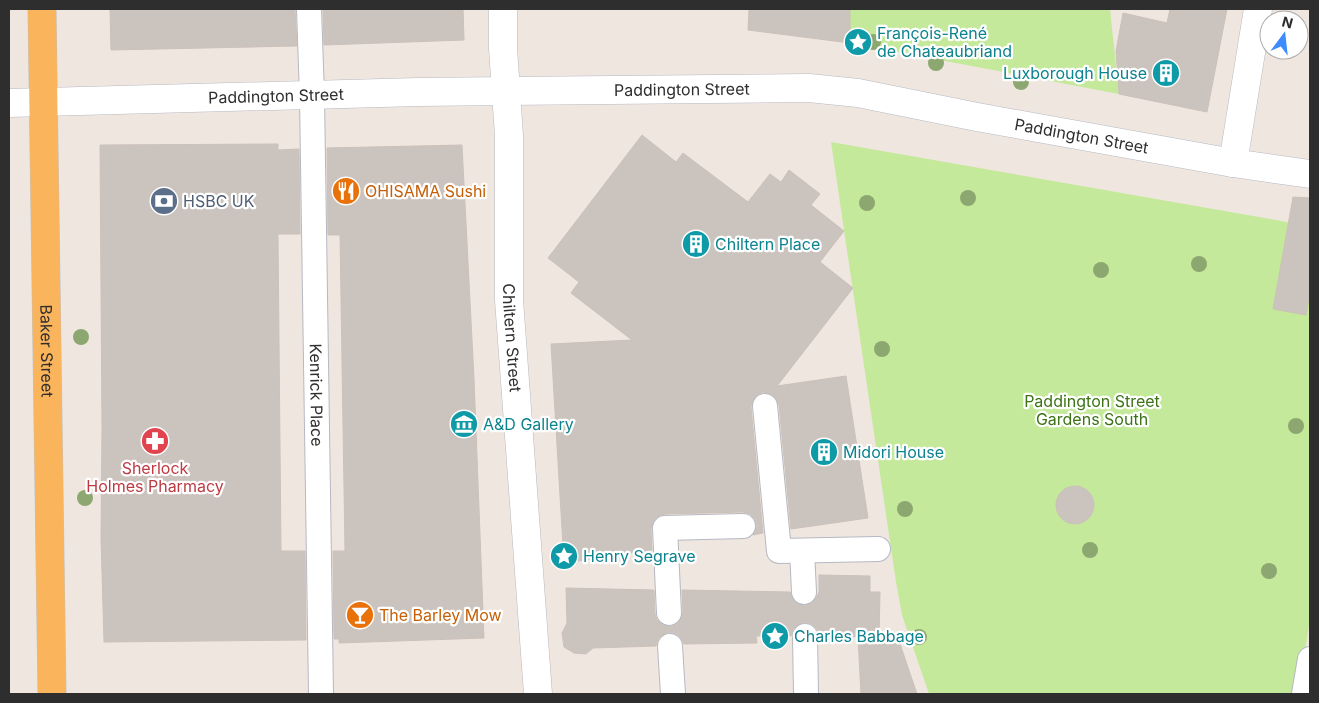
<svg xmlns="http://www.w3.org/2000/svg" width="1319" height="703" font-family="Inter,sans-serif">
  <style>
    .green { fill: #c5e99a }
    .building { fill: #cbc4be; stroke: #ccc1b9 }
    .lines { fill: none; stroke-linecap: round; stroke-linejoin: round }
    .service-casing { stroke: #b4b9c2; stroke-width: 26 }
    .minor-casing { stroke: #b4b9c2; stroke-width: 29 }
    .secondary-casing { stroke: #b4b9c2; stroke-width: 29 }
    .primary-casing { stroke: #c4c4c4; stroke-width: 29 }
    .service { stroke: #fff; stroke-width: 24 }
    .minor { stroke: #fff; stroke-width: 28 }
    .secondary { stroke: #fff; stroke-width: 28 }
    .primary { stroke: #fab45b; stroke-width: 28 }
    .tree { fill: #8da771 }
    .labels { text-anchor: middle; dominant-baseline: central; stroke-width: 4.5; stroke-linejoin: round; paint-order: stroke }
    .culture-label { font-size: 16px; fill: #0d838f; stroke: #fff; text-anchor: start }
    .street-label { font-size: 16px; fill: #2e2e2e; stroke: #fff }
    .food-label { font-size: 16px; fill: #c56008; stroke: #fff; text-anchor: start }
    .service-label { font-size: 16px; fill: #4e5e75; stroke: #fff; text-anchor: start }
    .park-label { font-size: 16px; fill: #3c7316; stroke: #fff }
    .health-label { font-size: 16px; fill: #be3a42; stroke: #fff }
  </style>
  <rect width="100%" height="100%" fill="#f0e6e0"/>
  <path class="green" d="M850 9H1110L1119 94 850 43Z
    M831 142 1310 226V619L1298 694H929L902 615 896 582Z"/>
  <path class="building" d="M110 9H295L297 46 111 50Z
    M323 9H463L464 40 324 45Z
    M749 9H850V43L748 30Z
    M1170 9H1227L1207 112 1119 94 1116 51 1123 13 1167 23Z
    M642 135 676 162 683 153 748 202 770 174 781 182 789 170 820 194 811 205 844 231 820 262 853 288 777 386 846 376 868 518 791 529 779 405 776 398 771 394 763 392 757 395 753 400 751 407 763 533 753 535 757 526 755 519 750 514 743 512 665 514 657 517 653 522 651 529 652 550 564 563 551 344 632 340 571 293 579 282 548 258Z
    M278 144V150L299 149 300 234H278L281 551H305L306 640 104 642 101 538 102 429 100 145Z
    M462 145 474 379 484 638 339 643V639H334L333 551H345L340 235H328L327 148Z
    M1293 197 1310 198V292L1306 315 1273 309Z
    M1056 505a19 19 0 1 1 38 0a19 19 0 1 1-38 0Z
    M819 575 870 576V592H880L879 637 819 636 817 629 812 624 804 622 798 625 793 629 791 636H756L757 643 684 644 681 638 677 634 670 632 662 635 658 639 656 646 593 648 586 654 574 653 564 647 562 633 567 623 566 588 654 590 655 614 657 620 663 625 670 627 677 624 681 619 683 612 682 590 790 592 793 600 798 604 805 606 812 603 816 598 819 592Z
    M858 637 898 638 917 694H861Z"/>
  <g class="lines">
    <defs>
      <g id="service">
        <path id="s1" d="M309 9 312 96 321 694"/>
        <path d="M765 406 779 551 878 549"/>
        <path d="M802 551 804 592"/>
        <path d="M669 613 665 528 743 526"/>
        <path d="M805 636 806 694"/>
        <path d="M670 646 673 694"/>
        <path d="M1304 694 1310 659"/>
      </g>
      <g id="minor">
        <path id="s2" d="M503 9V48L509 136V300L538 694"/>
        <path d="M9 103 44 102"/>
        <path d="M1233 163 1258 9"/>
      </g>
      <g id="secondary">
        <path id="s3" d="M44 102 418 92 809 88 858 93 977 117 1233 163 1310 174"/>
      </g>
      <g id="primary">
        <path id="s4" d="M42 9 52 694"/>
      </g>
    </defs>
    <use href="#service" class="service-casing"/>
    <use href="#minor" class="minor-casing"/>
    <use href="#secondary" class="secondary-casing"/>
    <use href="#primary" class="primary-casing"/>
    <use href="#service" class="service"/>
    <use href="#minor" class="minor"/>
    <use href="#secondary" class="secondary"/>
    <use href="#primary" class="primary"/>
  </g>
  <g class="tree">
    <circle cx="873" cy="42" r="8"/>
    <circle cx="936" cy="63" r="8"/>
    <circle cx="1021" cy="82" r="8"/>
    <circle cx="968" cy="198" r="8"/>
    <circle cx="867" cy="203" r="8"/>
    <circle cx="1199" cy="264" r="8"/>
    <circle cx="1101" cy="270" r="8"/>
    <circle cx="81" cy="337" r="8"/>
    <circle cx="882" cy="349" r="8"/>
    <circle cx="1296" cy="426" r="8"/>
    <circle cx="85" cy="498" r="8"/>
    <circle cx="905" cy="509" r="8"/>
    <circle cx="1090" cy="550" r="8"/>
    <circle cx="1269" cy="571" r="8"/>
    <circle cx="919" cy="637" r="8"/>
  </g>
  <defs>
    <symbol id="sight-disc" viewBox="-11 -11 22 22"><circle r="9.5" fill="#0f9aa8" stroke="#fff"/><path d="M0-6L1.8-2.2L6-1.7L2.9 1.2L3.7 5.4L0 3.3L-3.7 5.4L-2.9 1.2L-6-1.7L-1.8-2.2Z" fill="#fff"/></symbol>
    <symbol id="building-disc" viewBox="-11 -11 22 22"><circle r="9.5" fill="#0f9aa8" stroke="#fff"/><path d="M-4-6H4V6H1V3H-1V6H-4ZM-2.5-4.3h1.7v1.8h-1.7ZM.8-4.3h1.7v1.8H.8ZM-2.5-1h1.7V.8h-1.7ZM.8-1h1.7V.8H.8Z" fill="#fff"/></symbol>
    <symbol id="restaurant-disc" viewBox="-11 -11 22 22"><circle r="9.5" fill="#e8710a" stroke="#fff"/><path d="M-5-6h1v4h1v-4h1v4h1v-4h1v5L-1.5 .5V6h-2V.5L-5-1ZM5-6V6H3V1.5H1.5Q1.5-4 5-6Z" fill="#fff"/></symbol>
    <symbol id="bank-disc" viewBox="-11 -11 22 22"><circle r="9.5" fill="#5c6f8a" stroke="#fff"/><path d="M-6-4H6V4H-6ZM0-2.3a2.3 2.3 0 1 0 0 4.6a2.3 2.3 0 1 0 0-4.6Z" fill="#fff"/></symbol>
    <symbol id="museum-disc" viewBox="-11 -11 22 22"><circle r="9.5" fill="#0f9aa8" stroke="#fff"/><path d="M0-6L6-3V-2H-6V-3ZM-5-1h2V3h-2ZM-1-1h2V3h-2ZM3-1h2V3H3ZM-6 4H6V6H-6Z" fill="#fff"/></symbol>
    <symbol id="pharmacy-disc" viewBox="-11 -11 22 22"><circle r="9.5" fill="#e0444e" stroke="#fff"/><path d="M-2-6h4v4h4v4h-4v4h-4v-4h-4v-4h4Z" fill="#fff"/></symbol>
    <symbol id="bar-disc" viewBox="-11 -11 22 22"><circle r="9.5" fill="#e8710a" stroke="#fff"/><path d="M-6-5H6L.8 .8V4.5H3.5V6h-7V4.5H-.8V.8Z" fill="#fff"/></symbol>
  </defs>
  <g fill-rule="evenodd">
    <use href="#sight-disc" x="842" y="26" width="32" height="32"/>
    <use href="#building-disc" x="1150" y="57" width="32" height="32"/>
    <use href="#restaurant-disc" x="330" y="175" width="32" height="32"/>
    <use href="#bank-disc" x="148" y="185" width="32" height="32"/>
    <use href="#building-disc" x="680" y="228" width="32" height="32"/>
    <use href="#museum-disc" x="448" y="408" width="32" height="32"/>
    <use href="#pharmacy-disc" x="139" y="425" width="32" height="32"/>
    <use href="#building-disc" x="808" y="436" width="32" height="32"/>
    <use href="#sight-disc" x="548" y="540" width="32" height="32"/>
    <use href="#bar-disc" x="344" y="599" width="32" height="32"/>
    <use href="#sight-disc" x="759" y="620" width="32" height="32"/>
  </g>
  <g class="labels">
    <g class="culture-label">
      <text x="877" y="33">François-René<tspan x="877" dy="18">de Chateaubriand</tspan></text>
      <text x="1147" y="73" text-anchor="end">Luxborough House</text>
      <text x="715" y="244">Chiltern Place</text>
      <text x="483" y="424">A&amp;D Gallery</text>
      <text x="843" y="452">Midori House</text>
      <text x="583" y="556">Henry Segrave</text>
      <text x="794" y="636">Charles Babbage</text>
    </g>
    <g class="street-label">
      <text stroke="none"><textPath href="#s3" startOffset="638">Paddington Street</textPath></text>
      <text stroke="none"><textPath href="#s3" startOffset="232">Paddington Street</textPath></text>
      <text stroke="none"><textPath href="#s3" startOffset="1042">Paddington Street</textPath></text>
      <text stroke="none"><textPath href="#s2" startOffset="329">Chiltern Street</textPath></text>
      <text stroke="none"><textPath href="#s4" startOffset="342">Baker Street</textPath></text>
      <text stroke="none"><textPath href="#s1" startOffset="386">Kenrick Place</textPath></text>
    </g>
    <g class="food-label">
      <text x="365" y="191">OHISAMA Sushi</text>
      <text x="379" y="615">The Barley Mow</text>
    </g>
    <g class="service-label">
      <text x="183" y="201">HSBC UK</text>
    </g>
    <g class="park-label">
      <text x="1092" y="401">Paddington Street<tspan x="1092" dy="18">Gardens South</tspan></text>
    </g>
    <g class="health-label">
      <text x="155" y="468">Sherlock<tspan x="155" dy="18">Holmes Pharmacy</tspan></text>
    </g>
  </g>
  <rect width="1319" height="703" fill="none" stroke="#2e2e2e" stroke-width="20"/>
  <g transform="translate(1284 35) rotate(15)"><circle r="24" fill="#ffffff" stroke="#ababab"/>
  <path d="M0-4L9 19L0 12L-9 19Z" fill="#3e8aff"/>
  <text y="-8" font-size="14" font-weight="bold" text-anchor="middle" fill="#2e2e2e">N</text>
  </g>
</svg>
